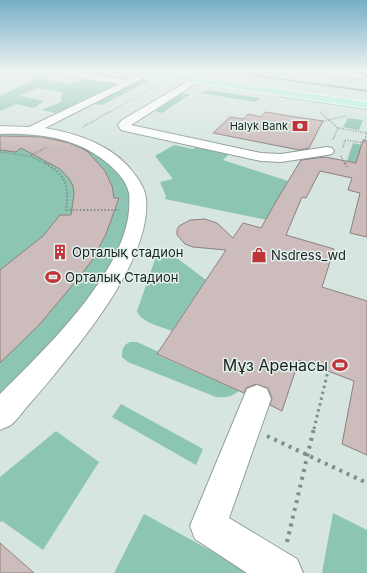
<svg xmlns="http://www.w3.org/2000/svg" width="367" height="573" font-family="Inter,sans-serif">
  <style>
    .green { fill: #8dc5b3 }
    .lines { fill: none; stroke-linecap: round; stroke-linejoin: round }
    .stream { fill: #6ca695; fill-rule: evenodd }
    .building { fill: #ccbcbb; stroke: #8e807f }
    .minor-casing { stroke: #909e99; stroke-width: 2 }
    .major-casing { stroke: #fff; stroke-width: 2 }
    .path-far4 { stroke: #828d89; stroke-width: 1; stroke-dasharray: 1 1.5; stroke-linecap: butt }
    .path-far3 { stroke: #828d89; stroke-width: 1.5; stroke-dasharray: 1 1.5; stroke-linecap: butt }
    .path-far2 { stroke: #828d89; stroke-width: 2; stroke-dasharray: 1.5 2; stroke-linecap: butt }
    .path-far1 { stroke: #828d89; stroke-width: 3; stroke-dasharray: 2.5 3.5; stroke-linecap: butt }
    .path { stroke: #828d89; stroke-width: 4; stroke-dasharray: 3 5; stroke-linecap: butt }
    .minor { fill: #fff; fill-rule: evenodd }
    .major { fill: #adf2df; fill-rule: evenodd }
    .labels { text-anchor: middle; dominant-baseline: central; stroke-width: 3; stroke-linejoin: round; paint-order: stroke }
    .far-poi-label { font-size: 11px; fill: #1a201e; stroke: #e3f2ed; text-anchor: end }
    .poi-label { font-size: 13px; fill: #1a201e; stroke: #e3f2ed; text-anchor: start }
    .near-poi-label { font-size: 16px; fill: #1a201e; stroke: #e3f2ed; text-anchor: end }
  </style>
  <rect width="100%" height="100%" fill="#d6e5df"/>
  <path class="green" d="M45 75 50 76 44 79 71 84 87 78 114 82 115 85 55 113 42 110 61 102 62 92 37 88 20 96 44 101 34 108 16 104 0 111V96Z
    M142 79 149 81 102 105 95 104Z
    M207 90 260 98 255 102 201 93Z
    M181 94H190L162 113 155 111Z
    M281 95 367 108V110L279 97Z
    M348 118 363 120 359 130 343 127Z
    M0 133H16L49 136 77 144 101 157 122 176 127 185 132 198 130 227 100 288 0 407Z
    M353 143 367 146V165L347 161Z
    M174 145 193 149 197 146 230 153 223 160 288 181 272 208 267 220 165 199 166 196 160 182 173 179 155 156Z
    M159 248 180 254 177 258 206 280 172 331C162 327 140 322 137 311Z
    M130 342H137L159 352 157 355 239 391C231 397 225 398 216 397L128 362 122 357C122 349 123 345 130 342Z
    M121 404 203 449 196 465 112 417Z
    M56 431 99 462 43 550 2 521 0 522V477Z
    M333 513 367 530V573H322Z
    M144 514 252 573H114Z"/>
  <g class="lines">
    <path class="stream" d="M219 71H226L367 90V92Z"/>
  </g>
  <path class="building" d="M265 112 296 117 323 121 309 148 299 150 213 133 230 117 244 119 248 114 261 117Z
    M0 136 42 137 69 143 81 148 88 152 105 171 112 186 114 198H119L106 234 93 259 81 275 39 325 0 363V270L43 236 60 215H71L74 194 73 186 70 180 60 169 21 148 16 152 0 150Z
    M363 140 367 141V237L350 233 360 193 348 190 352 178 320 171 306 198 302 197 286 235 334 249 322 287 367 301V455L342 444 354 381 299 360 282 411 270 405 272 398 268 388 256 384 246 388 244 393 157 354 226 250 193 247 185 244 177 235V230L179 226 190 220 205 219 217 223 233 238 243 223 261 228 278 198 301 160 325 157 356 163Z
    M0 543 34 573H0Z"/>
  <g class="lines">
    <defs>
      <path id="minor" d="M53 71H73L127 80 146 71H152L153 73 45 128C80 134 115 146 136 176 141 183 145 190 146 198 151 251 98 321 66 360 53 377 39 393 25 409 21 414 16 421 11 425 8 427 3 428 0 430V394C44 350 123 275 129 211 129 205 130 199 129 193 126 180 116 170 106 162 75 137 38 133 0 134V126L29 127 119 84 57 74Z
        M315 71C326 71 358 69 365 76L361 79 319 74Z
        M195 77 198 78 200 80 198 82 131 125 261 153 281 154 327 147 332 148 334 151 332 154 327 155 281 162 261 161 125 131 121 130 118 125 122 120Z
        M257 385 267 389 271 399 229 518 297 559 303 573H247L195 539 190 526 247 389Z"/>
      <path id="major" d="M134 71H156L367 102V108L138 74Z"/>
    </defs>
    <use href="#minor" class="minor-casing"/>
    <use href="#major" class="major-casing"/>
    <path class="path-far4" d="M110 112 155 86"/>
    <path class="path-far3" d="M320 112 338 128 333 139
      M323 121 346 116
      M83 127 111 111
      M338 128 367 133
      M343 147 345 140 364 143 367 132
      M0 152 30 156
      M341 156 345 164
      M47 164 30 156 47 147"/>
    <path class="path-far2" d="M45 163C67 176 69 186 66 210H119
      M345 163 347 167"/>
    <path class="path-far1" d="M314 429 328 371"/>
    <path class="path" d="M267 436 367 483
      M287 542 314 428"/>
    <use href="#minor" class="minor"/>
    <use href="#major" class="major"/>
  </g>
  <linearGradient id="sky" x2="0" y2="1"><stop stop-color="#76aec7"/><stop offset="0.47" stop-color="#edf3f1"/><stop offset="1" stop-color="#edf3f1" stop-opacity="0"/></linearGradient>
  <rect width="367" height="151" fill="url(#sky)"/>
  <defs>
    <symbol id="bank-bare" viewBox="-9 -9 18 18"><path d="M-6-4H6V4H-6ZM0-2.3a2.3 2.3 0 1 0 0 4.6a2.3 2.3 0 1 0 0-4.6Z" fill="#c23239" stroke="#e3f2ed" stroke-width="2.5" paint-order="stroke"/></symbol>
    <symbol id="building-bare" viewBox="-9 -9 18 18"><path d="M-4-6H4V6H1V3H-1V6H-4ZM-2.5-4.3h1.7v1.8h-1.7ZM.8-4.3h1.7v1.8H.8ZM-2.5-1h1.7V.8h-1.7ZM.8-1h1.7V.8H.8Z" fill="#c23239" stroke="#e3f2ed" stroke-width="2.5" paint-order="stroke"/></symbol>
    <symbol id="shop-bare" viewBox="-9 -9 18 18"><path d="M-5-2.5h2.3a2.7 3.5 0 0 1 5.4 0H5L5.5 6h-11ZM-1.5-2.5h3a1.5 2.3 0 0 0-3 0Z" fill="#c23239" stroke="#e3f2ed" stroke-width="2.5" paint-order="stroke"/></symbol>
    <symbol id="stadium-bare" viewBox="-9 -9 18 18"><path d="M0-5a6.5 5 0 1 0 0 10a6.5 5 0 1 0 0-10ZM-3.5-1.8h7v3.6h-7Z" fill="#c23239" stroke="#e3f2ed" stroke-width="2.5" paint-order="stroke"/></symbol>
  </defs>
  <g fill-rule="evenodd">
    <use href="#bank-bare" x="289" y="115" width="22" height="22"/>
    <use href="#building-bare" x="49" y="241" width="22" height="22"/>
    <use href="#shop-bare" x="248" y="244" width="22" height="22"/>
    <use href="#stadium-bare" x="42" y="266" width="22" height="22"/>
    <use href="#stadium-bare" x="329" y="354" width="22" height="22"/>
  </g>
  <g class="labels">
    <g class="far-poi-label">
      <text x="288" y="126">Halyk Bank</text>
    </g>
    <g class="poi-label">
      <text x="72" y="252">Орталық стадион</text>
      <text x="271" y="255">Nsdress_wd</text>
      <text x="65" y="277">Орталық Стадион</text>
    </g>
    <g class="near-poi-label">
      <text x="328" y="365">Мұз Аренасы</text>
    </g>
  </g>
</svg>
